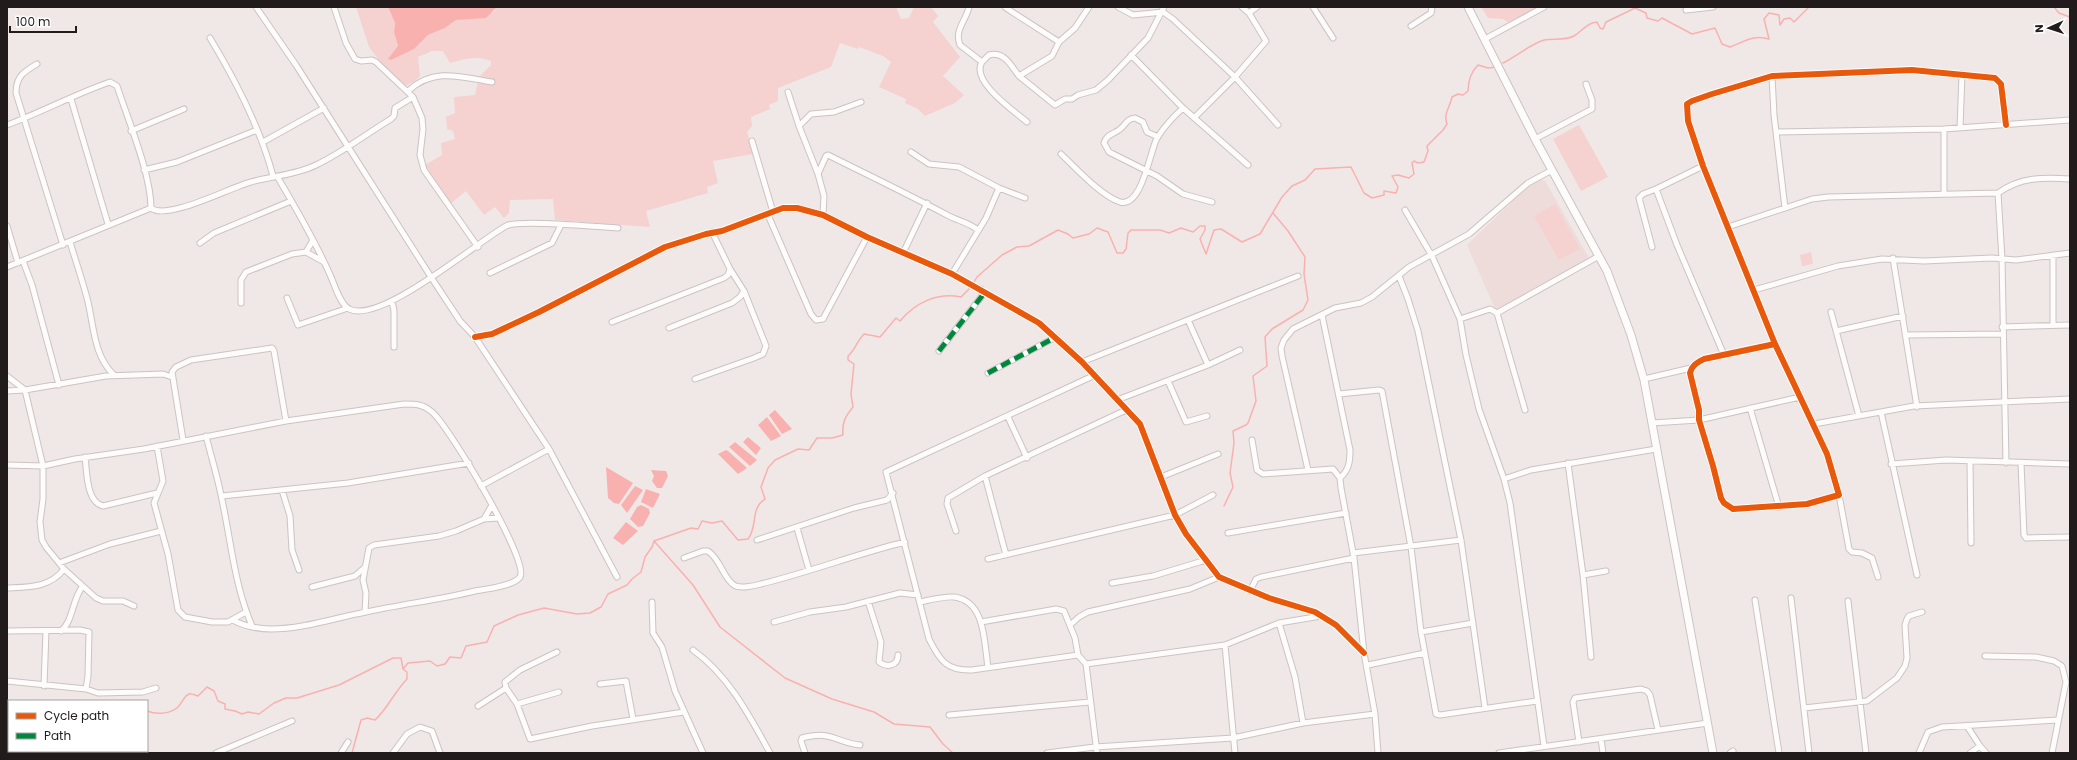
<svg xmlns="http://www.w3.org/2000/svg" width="2077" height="760" font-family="Poppins,sans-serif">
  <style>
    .built { fill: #eedcdb }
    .green { fill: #f5d1d0 }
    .water { fill: #f9b1b0 }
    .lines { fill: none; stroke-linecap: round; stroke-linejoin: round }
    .stream { stroke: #f9b1b0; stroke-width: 1.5 }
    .street-casing { stroke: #cac4c3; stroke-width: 7 }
    .secondary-casing { stroke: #cac4c3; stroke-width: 9 }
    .street { stroke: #fdfcfb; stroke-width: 5 }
    .secondary { stroke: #fdfcfb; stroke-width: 7 }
    .quiet { stroke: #00873e; stroke-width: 5; stroke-dasharray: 10 5; stroke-linecap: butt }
    .cycleway-casing { stroke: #fff; stroke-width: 8 }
    .cycleway { stroke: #e8590c; stroke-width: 6 }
  </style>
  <rect width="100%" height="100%" fill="#f0e8e7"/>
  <path class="built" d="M1540 179 1545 181 1589 258 1496 311 1467 245 1522 192Z"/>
  <path class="green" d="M356 7H388L395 23 394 32 398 47 414 49 428 35 445 28 456 20 494 12 497 7H896L901 19 909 18 914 7H931L938 16 933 22 960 57 943 76 964 95 955 103 925 116 918 109 905 103 906 99 879 87 891 62 883 56 859 47 858 49 840 43 831 67 778 88V101L769 105 770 109 751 117 752 126 747 132 753 154 713 161 718 183 707 187 708 193 646 211 650 227 555 220 553 199 510 200 509 213 504 218 495 207 484 215 466 191 450 204 425 165 442 155 441 143 455 139 453 131 447 129 446 117 455 113 454 97 475 95 479 77 491 65V61C478 55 463 59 450 63L443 51H432L418 57 420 76 415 81 405 86 388 72 369 47Z
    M1481 7H1541L1508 22 1503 19 1488 18Z
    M1579 125 1608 177 1581 191 1553 139Z
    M1555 204 1580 249 1559 260 1534 216Z
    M1811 252 1813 264 1802 266 1800 255Z"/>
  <path class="water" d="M388 7H497L486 18 456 20 445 28 428 35 414 49 391 60 388 59 398 46 394 32 395 23Z
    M775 410 792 429 782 434 769 415Z
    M767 417 781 436 771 441 758 425Z
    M748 437 761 448 756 455 743 442Z
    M735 442 757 460 750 466 729 447Z
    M726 450 728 451 747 468 738 474 718 454Z
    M606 467 633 483 619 504 614 503 608 498Z
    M651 470 666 471 668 476 662 488H657L652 481 654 476Z
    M635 486 643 490 627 513 621 505Z
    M646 489 660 494 653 508 641 502Z
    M641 505 649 509 650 513 643 526 638 527 630 519 637 507Z
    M626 522 638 531 623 545 613 538Z"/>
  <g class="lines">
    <path class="stream" d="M2054 7 2059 13 2070 17
      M1503 63C1517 56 1529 45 1544 40 1554 38 1564 41 1574 36 1582 31 1588 22 1597 22L1600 28 1603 29 1606 22 1635 8 1646 13 1647 18 1658 21 1662 18 1692 34 1715 28 1722 44 1730 47C1744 42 1754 34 1769 39L1764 19 1769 13 1779 15 1780 25 1784 19 1790 18 1794 22 1809 7
      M973 284 977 277 1002 255 1017 247 1029 246 1058 230 1068 234 1073 238 1089 234 1097 228 1108 232 1117 253H1123L1126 249 1128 233 1131 230H1160L1169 233 1181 228 1193 232 1200 226H1205V230L1200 239 1206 254 1214 230 1221 229 1242 242 1260 234 1282 197 1292 186 1305 180 1315 169 1351 167 1364 193 1372 198 1384 195V191L1396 193 1398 187 1392 176 1398 175 1409 178 1414 174 1412 163 1414 161 1418 163 1424 162 1428 151 1427 146 1443 130 1447 124C1443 113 1450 108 1452 97L1458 94 1463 95 1468 91C1468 81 1470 73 1478 65L1488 68 1497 67
      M1224 506 1233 487 1230 473 1234 443 1233 431 1246 425 1248 423 1256 401 1253 376 1267 366 1265 337 1272 329 1303 310 1308 300 1304 274 1305 257 1288 231 1273 213
      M654 541 693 585 720 627 785 678 832 699 874 712 894 724 930 727 943 744 953 753
      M403 669 408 663 430 661 437 666 445 664 450 657 461 658 466 646 487 642 494 626 518 615 544 608 577 614 590 613 601 607 608 594 627 585 632 579 641 572 645 557 652 547 654 541 691 528 698 529 702 521 712 523 722 521 738 540 748 539C758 527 750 508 765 499L761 487 768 468 775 460 798 449 809 450 817 438H832L843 435C842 422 845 417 853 407L851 394 854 364 848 360V356C855 350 857 341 864 334L880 337 896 318 900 321C915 303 937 292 961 297L971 287
      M147 711C157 715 170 714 178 707 182 703 184 696 189 694 191 693 195 695 198 696L207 687 214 691 218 701 225 704V709L235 711 242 714 248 712 259 714 274 703 286 698H297L339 685 393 658H401L403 669 407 672V679C395 691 388 708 375 720L367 718 361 720 352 753
      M98 753 99 751"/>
    <defs>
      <path id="street" d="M256 7 296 65 431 277 460 321 475 337 549 449 617 577
        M334 7 346 43 355 59 361 61 372 60 376 62 413 97 422 118 423 129 420 155 424 170 478 247
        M969 7C966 21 954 30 960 45L982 62
        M1118 7 1133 15 1163 12 1173 19 1235 77 1278 125
        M1313 7 1333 38
        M1006 8 1059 42
        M1686 10 1713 7
        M1249 13 1257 7
        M1411 26 1431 13 1432 7
        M210 38C236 81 260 127 273 176
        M1485 39 1544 7
        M1131 55 1183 108
        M37 64C23 72 16 77 16 93L63 245
        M1019 76 1055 105 1065 99H1072L1078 95 1096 90 1108 80 1148 38 1164 7
        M1772 76 1774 115 1785 208
        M408 91C434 67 461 77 492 82
        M788 92 799 126 818 174 824 196 823 215
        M71 99 108 224
        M1194 118 1235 77 1266 41 1249 13 1242 7
        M1027 122C1014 111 970 81 982 62 984 60 987 57 989 55 1005 51 1011 66 1019 76L1052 56 1059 42 1075 28 1089 7
        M7 125C42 112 75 94 110 82L117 86C128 120 151 174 151 208
        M799 126 811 114 834 112 861 102
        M1960 128 1962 74
        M131 131 184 109
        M1776 132 1944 129 2070 120
        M1158 137 1147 132 1143 122 1135 118C1126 119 1126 125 1119 130 1113 134 1106 135 1104 143L1109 152 1157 176 1183 194 1212 202
        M1535 139 1592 109V100L1586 84
        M752 141 773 212
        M263 142 324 108
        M911 152 929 164 959 167 999 188
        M1061 154C1077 169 1100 195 1120 202 1142 208 1150 151 1157 138 1164 127 1173 117 1183 108L1248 165
        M1703 166 1656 189 1677 245 1724 355
        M144 170 177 162 257 130
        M818 174 826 156 828 155C868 175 908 194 947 215 958 221 968 222 978 230
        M277 176C296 209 316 242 331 277 335 286 340 304 349 309 380 325 477 242 506 226 518 219 599 227 618 228
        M1998 193 2002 259 2006 463
        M1944 194V129
        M151 208C167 221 231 187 251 182 272 176 296 175 316 165 342 153 366 134 391 119L394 116 395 108 413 97
        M1405 210 1432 256 1460 319 1466 355 1479 409 1504 479 1510 503 1544 746
        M768 215 811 314 816 320 823 319 867 237
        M7 226 18 263
        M1728 227 1812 199 1828 197 1998 193C2020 177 2044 177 2070 179
        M70 242C76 262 83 282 88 302 94 328 94 356 114 375
        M200 243 214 233 291 201
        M1652 247 1639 198 1643 194 1656 189
        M904 251 927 203
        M306 252 313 240
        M2053 255V325
        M1893 258 1917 407
        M23 261 32 285 59 385
        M7 267 151 208
        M490 273 552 243 561 225
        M952 274 986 218 999 188 1025 198
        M1399 276 1408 299 1418 331 1461 540 1485 708
        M1754 290 1838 266 1882 259 1924 261 1992 258 2016 260 2070 253
        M287 298 298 325 348 308
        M392 301 394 311V347
        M241 303V280L246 272 292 254 306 252 324 262
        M1831 312 1859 416
        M1497 313 1525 410
        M1322 315 1350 450C1350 462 1349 470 1340 478
        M1460 319 1490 309 1497 313 1599 256
        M1188 320 1208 365
        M612 322 724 278 728 275 730 269
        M2002 327 2070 325
        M669 328 732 303 740 297 744 291
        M1836 331 1903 316
        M1906 335 2002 334
        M475 337 492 334 539 312 665 247 706 234 722 231 783 208H797L823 215 867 237 952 274 1039 323 1082 362 1140 424 1175 515 1186 534 1219 577 1269 598 1315 612 1336 625 1364 653
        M1775 344 1704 359C1697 363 1692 365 1690 373L1699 410V420L1713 466 1721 498 1724 503 1733 509 1807 504 1839 495 1827 454 1775 344 1703 166 1688 121 1687 104 1692 101 1712 94 1772 76 1912 70 1995 78 2001 84 2006 125
        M939 351 982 296 981 289
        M1082 362 1298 276
        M988 373 1056 337
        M7 376 25 390 43 466V499L40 522 42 540 46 547 64 569 96 598 103 601H123L134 606
        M695 379 754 358 763 354 766 346 744 291 730 269 712 232
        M1644 379 1691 368
        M1168 381 1186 422 1207 416
        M7 391 25 390 106 376 163 374 172 377
        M1339 394 1379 390 1382 391 1411 547 1421 632 1436 714 1440 715 1537 701
        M1117 400 1208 365 1240 350
        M1750 408 1779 507
        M1881 412 1917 575
        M1008 417 1027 458
        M1652 423 1699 420 1800 397
        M1814 424 1914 406 2070 399
        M206 436C211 456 217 475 221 495 231 540 234 584 252 626
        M183 440 172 372 176 367 191 360 272 348 274 351 286 421
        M1252 440 1257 470 1263 474 1333 469 1340 478 1341 488 1354 558 1364 653 1375 714 1378 753
        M157 446 163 481 154 503 168 554 178 610 185 617 212 622H228L246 612
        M85 457C87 471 86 502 103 506L157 493
        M1970 462 1971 543
        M1568 463 1583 575 1591 657
        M2021 463 2024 535 2026 538 2070 537
        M1891 464 1946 460 2070 464
        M7 465 43 466 75 459 144 449 286 421 404 404C415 404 423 404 432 412 449 426 530 562 520 577 514 586 486 589 475 591 439 600 402 604 366 612 334 618 303 629 271 629 259 629 243 626 233 620
        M1308 470 1282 356 1281 348 1284 340 1293 329 1335 308 1361 303 1372 297 1409 267 1469 234 1528 183 1552 170
        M985 476 1006 555
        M1161 477 1218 454
        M1504 479 1531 470 1656 449
        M481 486 549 449
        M282 490 290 516 292 550 299 570
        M1839 495 1849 549 1852 552 1862 553 1872 558 1878 577
        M222 496 348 483 469 463
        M484 519 492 505
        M797 528 809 570
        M956 531 947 504 948 498 985 476 1126 410
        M1228 533 1346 513
        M757 540 854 508 887 500 893 493
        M1353 553 1461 540
        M684 558 703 551H708C721 560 723 578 734 585 739 589 754 586 761 584 810 572 856 554 905 542
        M988 559 1175 515 1213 495
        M59 563 110 544 161 531
        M1583 575 1606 571
        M1112 583 1153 576 1206 560
        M312 587 355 576 365 567
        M7 588C28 587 50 588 64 569
        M1250 591 1256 579 1261 577 1354 558
        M1791 598 1809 753
        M1755 600 1779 753
        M868 601 881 642 879 662C887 668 898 666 898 655
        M1848 601 1866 753
        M652 602 653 633 662 647 675 691 703 753
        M920 602C930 600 944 596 954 597 986 601 984 643 988 667
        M365 612 366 593 363 580 369 548 374 545 439 536 456 531 484 519 499 518
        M774 622 810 612 846 607 900 593 918 595
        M981 622 1056 609 1064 611 1075 638 1078 655 1086 664 1097 753
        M1279 623 1295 677 1303 723
        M1070 625 1079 617 1088 612 1190 589 1219 577
        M7 631 80 630 89 632 88 676 86 689
        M61 631C73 621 72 601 82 587
        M1421 632 1473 623
        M1225 645 1235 753
        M693 650C729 676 749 715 770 753
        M557 652 520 670 505 682 506 688 517 704 530 739 592 726 684 712
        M1078 655 972 670C947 671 940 661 929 639L886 472 1095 375
        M1985 656 2036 657 2054 661 2062 666 2066 682 2052 753
        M1086 664 1225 645 1279 623 1321 616
        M1368 665 1425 653
        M7 681 86 689 98 693 143 692 156 688
        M600 684 626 681 633 719
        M44 686 46 631
        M517 704 559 692
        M478 706 506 688
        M1804 708 1867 701 1897 678 1905 666 1907 658 1905 625 1907 619 1909 616 1922 612
        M949 715 1090 702
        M1967 726 1980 746
        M1601 739 1603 753
        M1579 742 1573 702 1575 698 1641 689 1647 691 1650 695 1658 730
        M216 753 292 721
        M341 753 348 742
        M393 753 407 734 420 727 432 731 440 753
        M805 753 801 741 802 738C832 730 834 742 860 745
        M1047 753 1095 747 1233 738 1303 723 1375 714
        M1499 753 1708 723
        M1730 753 1733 751
        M1919 753 1928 732 1942 727 2058 720
        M1970 753 1980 746 1986 753"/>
      <path id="secondary" d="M1468 7 1535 139 1607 271 1631 335 1644 380 1713 753"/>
    </defs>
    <use href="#street" class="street-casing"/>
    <use href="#secondary" class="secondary-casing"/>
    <use href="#street" class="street"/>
    <use href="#secondary" class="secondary"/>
    <path class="quiet" d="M939 351 982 296 981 289
      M988 373 1056 337"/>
    <defs>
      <path id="cycleway" d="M475 337 492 334 539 312 665 247 706 234 722 231 783 208H797L823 215 867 237 952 274 1039 323 1082 362 1140 424 1175 515 1186 534 1219 577 1269 598 1315 612 1336 625 1364 653
        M1775 344 1704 359C1697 363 1692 365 1690 373L1699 410V420L1713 466 1721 498 1724 503 1733 509 1807 504 1839 495 1827 454 1775 344 1703 166 1688 121 1687 104 1692 101 1712 94 1772 76 1912 70 1995 78 2001 84 2006 125"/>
    </defs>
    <use href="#cycleway" class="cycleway-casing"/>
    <use href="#cycleway" class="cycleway"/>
  </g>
  <rect width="2077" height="760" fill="none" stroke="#211b1b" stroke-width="16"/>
  <rect x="8" y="700" width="140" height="52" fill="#ffffff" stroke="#a6a4a4"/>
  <rect x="16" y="713" width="20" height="6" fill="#e8590c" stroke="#a6a4a4"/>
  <text x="44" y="720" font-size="12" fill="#211b1b">Cycle path</text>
  <rect x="16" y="733" width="20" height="6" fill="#00873e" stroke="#a6a4a4"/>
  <text x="44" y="740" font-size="12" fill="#211b1b">Path</text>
  <g transform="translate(2049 28) rotate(267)" stroke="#ffffff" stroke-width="3" paint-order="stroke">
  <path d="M0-3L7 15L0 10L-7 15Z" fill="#211b1b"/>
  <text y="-6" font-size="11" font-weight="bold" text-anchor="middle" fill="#211b1b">N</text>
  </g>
  <path d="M10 26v6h66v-6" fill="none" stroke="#211b1b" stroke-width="2"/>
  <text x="16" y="26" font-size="12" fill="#211b1b" stroke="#ffffff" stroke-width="3" paint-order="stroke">100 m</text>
</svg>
